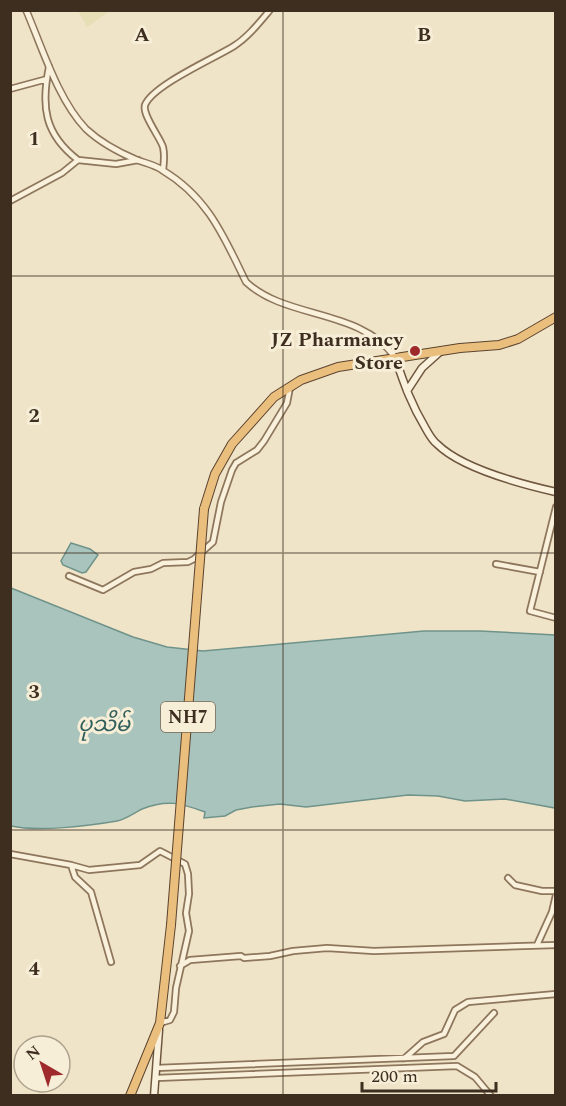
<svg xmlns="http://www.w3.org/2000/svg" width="566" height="1106" font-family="Spectral,'Noto Sans Myanmar',serif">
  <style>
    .farmland { fill: #e6deb5 }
    .water { fill: #a9c4bc; stroke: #6f938a; stroke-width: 1.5 }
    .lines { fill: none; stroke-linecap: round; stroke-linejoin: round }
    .minor-casing { stroke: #8d765c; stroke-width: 8 }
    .tertiary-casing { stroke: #8d765c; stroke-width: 8 }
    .secondary-casing { stroke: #6f573f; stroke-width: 9 }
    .trunk-casing { stroke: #5b4430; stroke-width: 10 }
    .minor { stroke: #faf1dc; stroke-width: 4.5 }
    .tertiary { stroke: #faf1dc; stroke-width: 5 }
    .secondary { stroke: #faf1dc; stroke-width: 6 }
    .trunk { stroke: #eabe7c; stroke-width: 8 }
    .trunk-bridge-casing { stroke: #5b4430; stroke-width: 10; stroke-linecap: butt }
    .trunk-bridge { stroke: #eabe7c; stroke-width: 8 }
    .grid { fill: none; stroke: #3d2e20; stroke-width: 1.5; stroke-opacity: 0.55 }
    .poi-dot { fill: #9e2a2b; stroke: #f7eed8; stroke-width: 2 }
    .labels { text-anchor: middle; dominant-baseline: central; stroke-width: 6; stroke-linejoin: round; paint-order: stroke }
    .shield { fill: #f7eed8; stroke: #756857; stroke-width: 1.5 }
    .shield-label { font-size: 18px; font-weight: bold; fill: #3d2e20 }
    .poi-label { font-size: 20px; font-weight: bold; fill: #3d2e20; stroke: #f7eed8; text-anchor: end }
    .water-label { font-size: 21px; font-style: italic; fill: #2f5d5a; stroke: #f7eed8 }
    .grid-label { font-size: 20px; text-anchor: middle; font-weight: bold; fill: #3d2e20; stroke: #f7eed8; stroke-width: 6; stroke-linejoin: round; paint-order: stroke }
  </style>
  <rect width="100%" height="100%" fill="#f0e4c8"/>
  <path class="farmland" d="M78 11H110L87 27Z"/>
  <path class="water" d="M71 543 90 549 98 555 86 572 82 573 63 565 61 561Z
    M11 588 133 637 167 647 203 651 424 631H480L555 635V808L505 799 465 801 438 796 408 795 306 807 280 804 252 807 236 810 225 816 204 818 205 812C181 803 167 799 142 809 134 813 126 819 117 821 88 826 39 832 11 826Z"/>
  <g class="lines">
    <defs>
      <path id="minor" d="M49 67C41 106 44 134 78 160
        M10 89 47 79
        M163 170C164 162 165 155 163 147 160 137 142 115 145 105 153 85 215 58 234 46 248 37 259 23 270 10
        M10 201 62 173 78 160 116 164 138 160
        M556 507 530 611 556 618
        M496 564 540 572
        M69 576 103 590 134 572 151 569 163 563 188 562 194 559 213 542 221 502 232 470 236 463 257 450 264 441 287 403 290 387
        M10 854 71 865
        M508 878 515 885 542 891H556
        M537 945 552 912 556 895
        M111 962 91 892 75 877 71 865 89 870 140 865 160 851 185 864 188 874 189 894 186 913 189 931 176 988 174 1012 170 1020 160 1023
        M180 966 190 960 241 956 244 958 270 956 293 951 327 948 374 951 556 945
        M405 1058 423 1042 444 1034 455 1010 468 1002 556 994
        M156 1068 454 1056 494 1013
        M156 1078 457 1066 475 1077 491 1096"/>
      <path id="tertiary" d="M26 10C42 47 58 100 86 129 101 143 118 152 137 160 145 163 155 165 162 170 208 197 224 237 246 282 287 320 359 308 395 357"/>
      <path id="secondary" d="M395 357C404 384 411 404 426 429 429 434 432 440 437 444 462 469 521 484 556 492
        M407 391 422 368 441 351
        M154 1096 159 1030"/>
      <path id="trunk" d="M204 509 215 474 232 444 274 397 301 380 338 367 460 348 499 345 518 339 556 317
        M130 1096 160 1023 171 925"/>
    </defs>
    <use href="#minor" class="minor-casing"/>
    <use href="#tertiary" class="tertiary-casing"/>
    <use href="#secondary" class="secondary-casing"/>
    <use href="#trunk" class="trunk-casing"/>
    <use href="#minor" class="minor"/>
    <use href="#tertiary" class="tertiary"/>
    <use href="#secondary" class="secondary"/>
    <use href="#trunk" class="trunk"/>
    <defs>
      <path id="trunk-bridge" d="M171 925 204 509"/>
    </defs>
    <use href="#trunk-bridge" class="trunk-bridge-casing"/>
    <use href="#trunk-bridge" class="trunk-bridge"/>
  </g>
  <path class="grid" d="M283 10V1096M10 276H556M10 553H556M10 830H556"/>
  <circle class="poi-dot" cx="415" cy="351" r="6"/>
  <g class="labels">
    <rect class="shield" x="161" y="702" width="54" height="30" rx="4.5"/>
    <g class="shield-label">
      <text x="188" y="717">NH7</text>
    </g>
    <g class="poi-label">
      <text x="403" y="340">JZ Pharmancy<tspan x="403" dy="23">Store</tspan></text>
    </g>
    <g class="water-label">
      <text x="104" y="725">ပုသိမ်</text>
    </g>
  </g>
  <g class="grid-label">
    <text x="142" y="41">A</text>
    <text x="424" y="41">B</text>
    <text x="34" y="145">1</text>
    <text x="34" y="422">2</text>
    <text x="34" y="698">3</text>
    <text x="34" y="975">4</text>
  </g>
  <rect width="566" height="1106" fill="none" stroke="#3d2e20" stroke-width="24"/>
  <g transform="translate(42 1064) rotate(321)"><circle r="28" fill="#f7eed8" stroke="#ada18e" stroke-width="1.5"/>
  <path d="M0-4.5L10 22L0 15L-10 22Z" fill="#9e2a2b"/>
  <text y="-9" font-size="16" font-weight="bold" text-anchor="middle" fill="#3d2e20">N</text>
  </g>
  <path d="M362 1082v9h134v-9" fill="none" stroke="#3d2e20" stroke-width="3"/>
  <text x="371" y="1082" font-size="18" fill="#3d2e20" stroke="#f7eed8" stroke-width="4.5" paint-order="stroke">200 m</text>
</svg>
